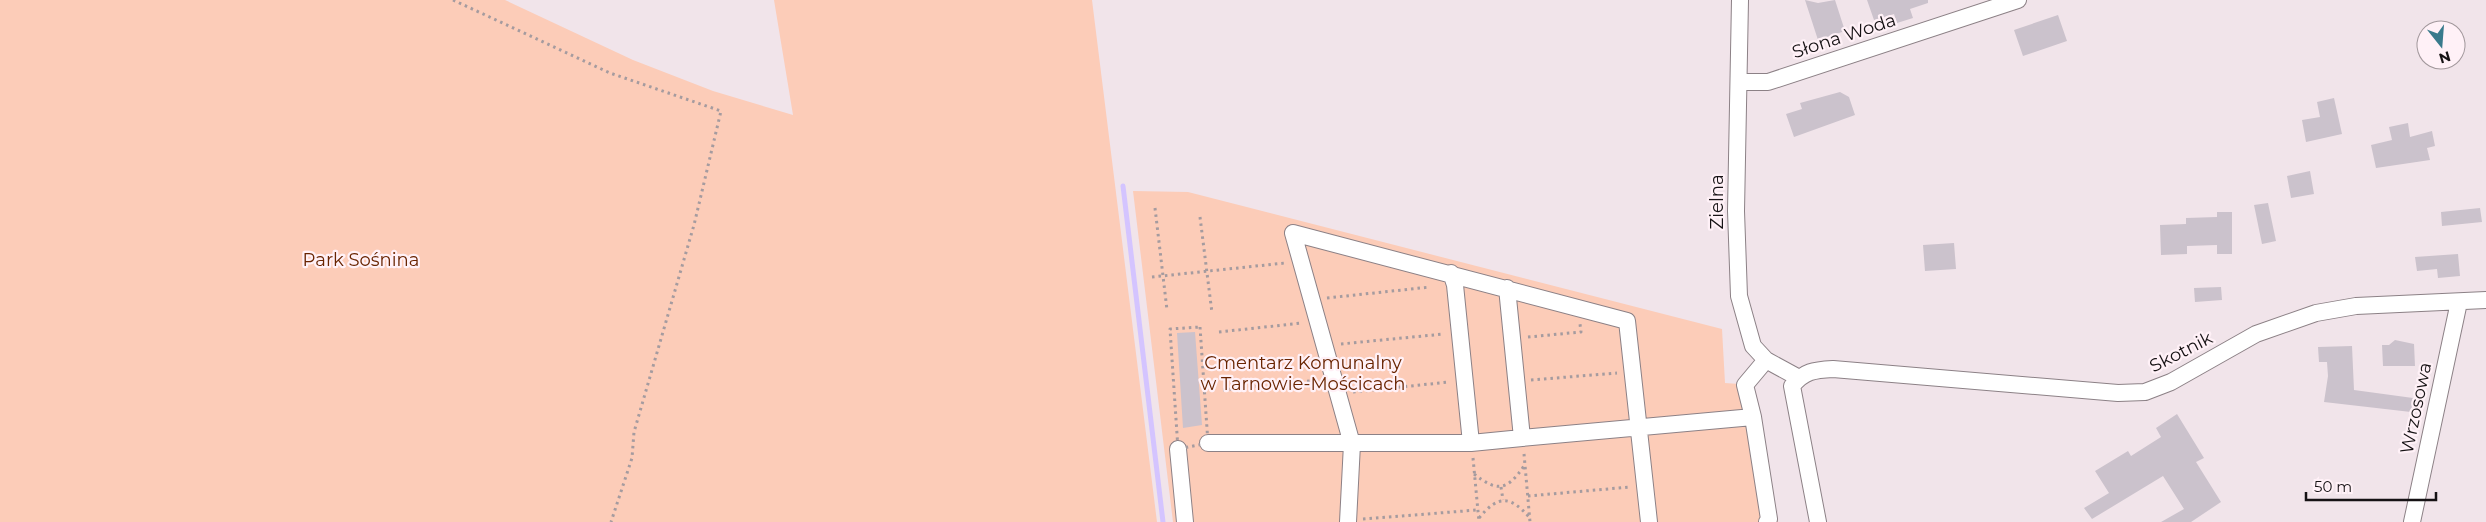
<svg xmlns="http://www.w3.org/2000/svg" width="2486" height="522" font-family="Montserrat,sans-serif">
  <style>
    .green { fill: #fcccb8 }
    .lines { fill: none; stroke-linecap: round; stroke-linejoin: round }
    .stream { stroke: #d4c4ff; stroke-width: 5 }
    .building { fill: #cbc2cc }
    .street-casing { stroke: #8c8186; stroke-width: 18 }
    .path { stroke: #a59b9f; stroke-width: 3; stroke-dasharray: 2.5 4; stroke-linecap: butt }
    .street { stroke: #fff; stroke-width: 16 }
    .labels { text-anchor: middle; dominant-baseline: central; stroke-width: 4.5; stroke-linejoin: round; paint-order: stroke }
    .street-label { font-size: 18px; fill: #161214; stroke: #fff1f7 }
    .park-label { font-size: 18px; fill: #692400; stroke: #fff1f7 }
  </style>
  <rect width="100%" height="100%" fill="#f1e4ea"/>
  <path class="green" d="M0 0H505L633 60 713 91 793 115 774 0H1092L1157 522H0Z
    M1133 191 1188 192 1722 329 1725 383 1754 385 1778 522H1173Z"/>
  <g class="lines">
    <path class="stream" d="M1123 186 1163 522"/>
  </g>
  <path class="building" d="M1805 0 1818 3 1835 0 1845 31 1818 40Z
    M1867 0H1928V3L1910 9 1913 18 1897 23 1894 14 1874 20Z
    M2058 15 2067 41 2023 56 2014 30Z
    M1840 92 1849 97 1855 115 1794 137 1786 114 1802 109 1800 103Z
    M2334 98 2342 134 2306 142 2302 120 2320 117 2317 102Z
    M2408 123 2410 137 2432 131 2435 146 2427 148 2430 160 2376 168 2371 145 2392 140 2389 127Z
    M2310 171 2314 194 2291 198 2287 176Z
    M2268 203 2276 241 2262 244 2254 205Z
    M2480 208 2482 222 2442 226 2441 212Z
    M2217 212H2232V254H2217V245L2187 246V254L2161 255 2160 225 2186 224V218L2217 217Z
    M1954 243 1956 269 1925 271 1923 245Z
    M2458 254 2460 276 2438 278 2437 269 2417 271 2415 257Z
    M2221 287 2222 300 2195 302 2194 288Z
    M1195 332 1202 425 1183 428 1177 333Z
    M2395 340 2414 344 2415 366H2383L2382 345H2389Z
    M2352 346 2354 390 2413 398 2411 412 2324 402 2328 376 2327 362H2319L2318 347Z
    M2177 414 2204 458 2196 462 2221 502 2191 522H2161L2184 509 2163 476 2092 519 2084 508 2109 493 2095 471 2128 451 2131 456 2161 437 2156 428Z"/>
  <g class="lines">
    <defs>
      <path id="street" d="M1740 0 1736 211 1739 296 1753 346 1766 360 1799 378
        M1739 82H1768L2018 0
        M1766 360 1745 385 1753 417 1769 519 1767 522
        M1522 438 1753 417
        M1208 443H1471L1455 285 1451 273
        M1471 443 1522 438 1507 288
        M1178 449 1185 522
        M1348 522 1352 444 1293 233 1627 321 1649 522
        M1818 522 1792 386C1804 371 1814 370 1833 369L2118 393 2145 392 2171 382 2256 334 2316 313 2356 306 2486 300
        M2412 522 2459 302"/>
    </defs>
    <use href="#street" class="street-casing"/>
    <path class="path" d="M453 0 610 73 721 111 694 225 634 432 632 458 611 522
      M1155 208 1167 310
      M1200 217 1212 313
      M1152 277 1285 263
      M1327 298 1430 287
      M1200 327 1208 443 1178 449 1170 329Z
      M1219 332 1302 323
      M1528 337 1581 332 1580 324
      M1341 344 1444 334
      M1531 380 1617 373
      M1223 390 1318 380
      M1353 392 1449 382
      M1524 454 1530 522
      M1473 458 1479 522
      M1474 474C1497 492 1507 491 1524 466
      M1501 487 1503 500
      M1528 496 1630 487
      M1479 518C1498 495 1510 495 1530 518
      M1363 519 1477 510"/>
    <use href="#street" class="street"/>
  </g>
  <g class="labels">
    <g class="street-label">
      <text transform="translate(1844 36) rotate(-18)">Słona Woda</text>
      <text transform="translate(1717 202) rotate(-90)">Zielna</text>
      <text transform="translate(2181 352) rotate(-27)">Skotnik</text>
      <text transform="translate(2416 408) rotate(-78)">Wrzosowa</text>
    </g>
    <g class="park-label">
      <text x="361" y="260">Park Sośnina</text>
      <text x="1303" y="363">Cmentarz Komunalny<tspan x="1303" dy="21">w Tarnowie-Mościcach</tspan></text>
    </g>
  </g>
  <g transform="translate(2441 45) rotate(163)"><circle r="24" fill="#fff1f7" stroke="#a2989c"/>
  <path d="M0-4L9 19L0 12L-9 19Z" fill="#387a8c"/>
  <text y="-8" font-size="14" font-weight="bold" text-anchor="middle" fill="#161214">N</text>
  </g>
  <path d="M2306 492v8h130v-8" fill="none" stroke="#161214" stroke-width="2.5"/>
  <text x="2314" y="492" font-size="15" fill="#161214" stroke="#fff1f7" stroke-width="4" paint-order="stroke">50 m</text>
</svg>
